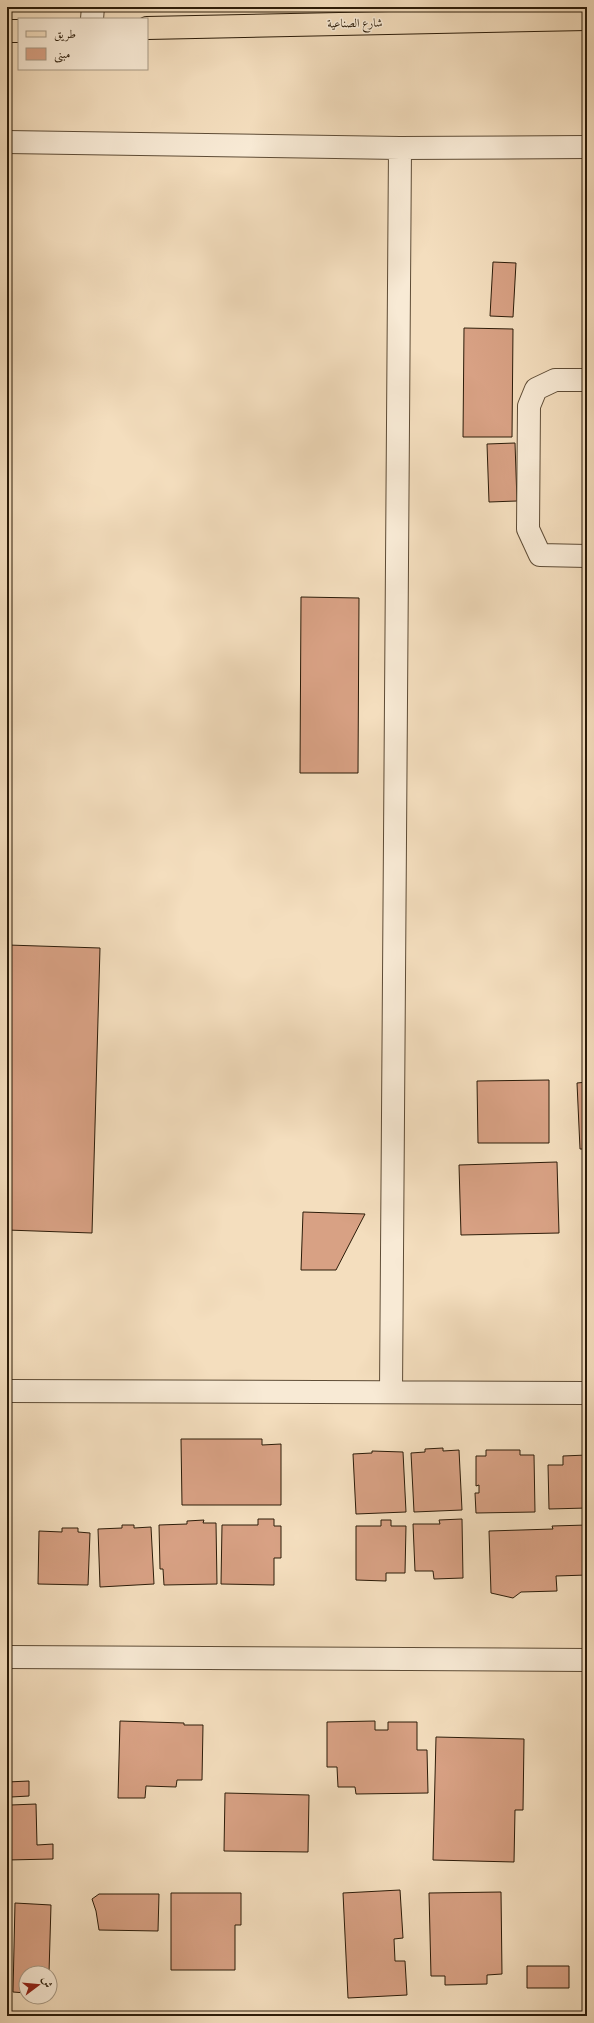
<svg xmlns="http://www.w3.org/2000/svg" width="594" height="2023" font-family="Alegreya,Amiri,serif">
  <style>
    .building { fill: #d8a184; stroke: #2c1c09 }
    .lines { fill: none; stroke-linecap: round; stroke-linejoin: round }
    .minor-casing { stroke: #5e4c36; stroke-width: 24 }
    .major-casing { stroke: #2c1c09; stroke-width: 24 }
    .minor { stroke: #f8ead5; stroke-width: 22 }
    .major { stroke: #f4debe; stroke-width: 22 }
    .labels { text-anchor: middle; dominant-baseline: central; stroke-width: 3; stroke-linejoin: round; paint-order: stroke }
    .street-label { font-size: 12px; fill: #2c1c09; stroke: #f8ead5 }
  </style>
  <rect width="100%" height="100%" fill="#f4debe"/>
  <filter id="stains"><feTurbulence type="fractalNoise" baseFrequency=".005" numOctaves="4"/><feColorMatrix values="0 0 0 0 .2 0 0 0 0 .09 0 0 0 0 .02 0 0 0 .5 -.17"/></filter>
  <radialGradient id="worn" r=".72"><stop offset=".6" stop-color="#630" stop-opacity="0"/><stop offset="1" stop-color="#630" stop-opacity=".3"/></radialGradient>
  <path class="building" d="M493 262 516 263 513 317 490 316Z
    M464 328 513 329 512 437H463Z
    M515 443 517 501 489 502 487 444Z
    M301 597 359 598 358 773H300Z
    M8 945 100 948 92 1233 7 1230Z
    M549 1080V1143H478L477 1081Z
    M587 1082V1149H580L577 1083Z
    M557 1162 559 1233 461 1235 459 1165Z
    M583 1165H587V1227H584Z
    M303 1212 365 1214 336 1270H301Z
    M181 1439H262V1445L281 1444V1505H182Z
    M443 1448V1451L459 1450 462 1510 414 1512 411 1453 425 1452V1449Z
    M486 1450H520V1455H534L535 1512 476 1513 475 1493H479V1485L476 1486V1456H486Z
    M372 1451 403 1452 406 1512 356 1514 353 1454 372 1453Z
    M587 1455V1508L549 1509 548 1465H563V1456Z
    M258 1519H274V1526H281V1558H274V1585L221 1584 222 1525H258Z
    M462 1519 463 1578 434 1579 433 1571H415L413 1524H440L439 1520Z
    M204 1520 203 1523H216L217 1584 164 1585 163 1569H160L159 1525 187 1524V1521Z
    M381 1520H391V1526H406L405 1573H386V1581L356 1580V1526H381Z
    M122 1525H134V1528L151 1527 154 1584 100 1587 98 1529 122 1528Z
    M587 1525V1575L556 1576 557 1591 521 1592 513 1598 491 1593 489 1531 553 1529 552 1526Z
    M62 1528H78V1532L90 1533 88 1585 38 1584 39 1531 62 1532Z
    M120 1721 184 1723V1725H203L202 1780H177L176 1787 146 1786 145 1798H118Z
    M375 1721V1730H388V1722H417V1750H427L428 1793 356 1794 355 1787H338L337 1767H327V1722Z
    M436 1737 524 1739 523 1810H515L514 1862 433 1860Z
    M29 1781V1796L11 1797V1805L36 1804 37 1845 53 1844V1859L7 1860V1782Z
    M225 1793 309 1795 308 1852 224 1851Z
    M400 1890 403 1938 394 1939 395 1961H405L407 1995 348 1998 343 1893Z
    M501 1892 502 1974 487 1975V1984L445 1985V1976H431L429 1893Z
    M171 1893H241V1925H235V1970H171Z
    M99 1894H159L158 1931 99 1930 96 1911 92 1899Z
    M7 1901H11L8 1993H7Z
    M15 1903 51 1905 49 1973H26V1993L13 1992Z
    M527 1966H569V1988H527Z"/>
  <g class="lines">
    <defs>
      <path id="minor" d="M92 19 93 7
        M7 142 400 148 587 147
        M587 380H555L536 389 529 406 528 529 540 555 587 556
        M7 1391 587 1393
        M391 1392 400 148
        M7 1657 587 1660"/>
      <path id="major" d="M147 28 587 19
        M7 31H19"/>
    </defs>
    <use href="#minor" class="minor-casing"/>
    <use href="#major" class="major-casing"/>
    <use href="#minor" class="minor"/>
    <use href="#major" class="major"/>
  </g>
  <g class="labels">
    <g class="street-label">
      <text transform="translate(355 23) rotate(-1)">شارع الصناعية</text>
    </g>
  </g>
  <rect width="594" height="2023" fill="none" stroke="#f4debe" stroke-width="24"/>
  <rect x="8" y="8" width="578" height="2007" fill="none" stroke="#2c1c09" stroke-width="2"/>
  <rect x="12" y="12" width="570" height="1999" fill="none" stroke="#2c1c09"/>
  <rect x="18" y="18" width="130" height="52" fill="#f8ead5" stroke="#a69883"/>
  <rect x="26" y="31" width="20" height="6" fill="#f4debe" stroke="#a69883"/>
  <text x="54" y="38" font-size="12" fill="#2c1c09">طريق</text>
  <rect x="26" y="48" width="20" height="12" fill="#d8a184" stroke="#a69883"/>
  <text x="54" y="58" font-size="12" fill="#2c1c09">مبنى</text>
  <g transform="translate(38 1985) rotate(74)"><circle r="19" fill="#f8ead5" stroke="#a69883"/>
  <path d="M0-3L7 15L0 10L-7 15Z" fill="#8f2418"/>
  <text y="-6" font-size="11" font-weight="bold" text-anchor="middle" fill="#2c1c09">ش</text>
  </g>
  <rect width="100%" height="100%" filter="url(#stains)"/>
  <rect width="100%" height="100%" fill="url(#worn)"/>
</svg>
